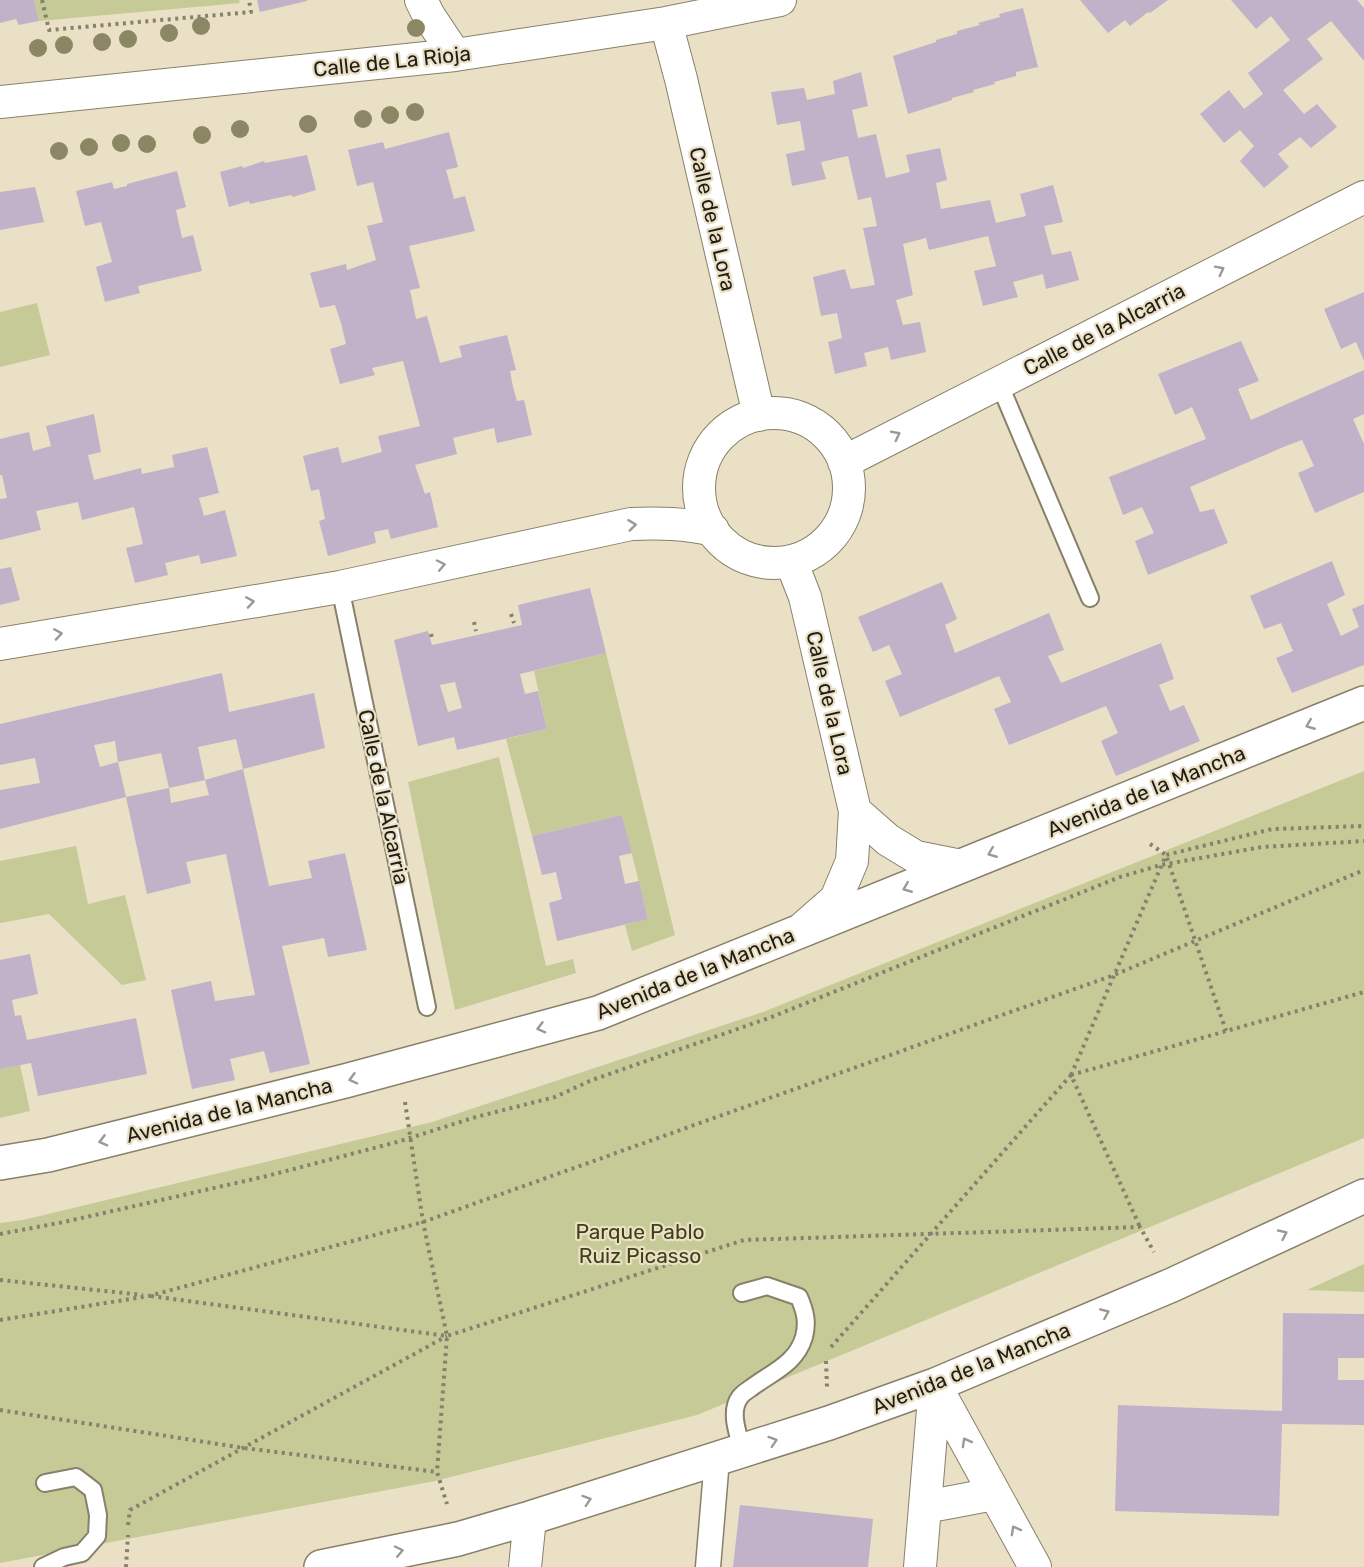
<svg xmlns="http://www.w3.org/2000/svg" width="1364" height="1567" font-family="Rubik,sans-serif">
  <style>
    .green { fill: #c6ca97 }
    .building { fill: #c1b2c9; fill-rule: evenodd }
    .lines { fill: none; stroke-linecap: round; stroke-linejoin: round }
    .service-casing { stroke: #888069; stroke-width: 20 }
    .pedestrian-casing { stroke: #888069; stroke-width: 27 }
    .minor-casing { stroke: #888069; stroke-width: 34 }
    .primary-casing { stroke: #888069; stroke-width: 36 }
    .path { stroke: #87806e; stroke-width: 4; stroke-dasharray: 3 4.5; stroke-linecap: butt }
    .service { stroke: #fff; stroke-width: 16 }
    .pedestrian { stroke: #fff; stroke-width: 24 }
    .minor { stroke: #fff; stroke-width: 32 }
    .primary { stroke: #fff; stroke-width: 33 }
    .tree { fill: #8b8765 }
    .oneway { stroke: #9b9995 }
    .labels { text-anchor: middle; dominant-baseline: central; stroke-width: 4.5; stroke-linejoin: round; paint-order: stroke }
    .street-label { font-size: 21px; fill: #211d14; stroke: #e9e0c6 }
    .park-label { font-size: 21px; fill: #3e3f15; stroke: #e9e0c6 }
  </style>
  <rect width="100%" height="100%" fill="#e9e0c6"/>
  <path class="green" d="M34 0H239L240 3 39 21Z
    M37 303 50 355 0 367V312Z
    M606 653 675 935 632 951 625 925 648 918 622 815 532 836 506 739 547 729 534 671Z
    M499 757 546 966 573 959 576 973 455 1010 408 782Z
    M1364 771V1138L697 1415 435 1481 0 1563V1223L23 1220 432 1122 763 1012Z
    M76 846 88 904 125 895 146 980 122 985 49 914 0 923V861Z
    M20 1065 30 1111 0 1118V1069Z
    M1364 1264V1292L1307 1290Z"/>
  <path class="building" d="M0 0H34L39 21 19 25 16 19 0 23Z
    M257 0H307V1L260 12Z
    M1080 0H1168L1150 13 1148 12 1130 26 1125 20 1108 33Z
    M1231 0H1357L1364 8V61L1331 21 1307 39 1323 59 1283 90 1304 114 1317 104 1337 127 1311 148 1300 137 1278 154 1289 167 1264 188 1240 161 1254 146 1240 130 1224 143 1200 114 1229 90 1244 109 1263 94 1248 73 1290 40 1271 16 1256 29Z
    M1023 8 1038 67 1016 72V76L994 82 995 84 973 90 974 92 952 98V100L908 114 893 56 936 42V40L957 34V31L980 25 978 23 1000 17 999 14Z
    M861 72 868 106 852 110 858 138 876 134 886 178 910 172 906 155 940 148 947 180 936 183 941 209 990 200 996 223 1026 216 1020 194 1053 185 1063 222 1044 226 1052 255 1071 251 1079 280 1046 289 1043 274 1013 282 1018 297 983 306 974 271 996 266 988 236 929 250 926 238 903 244 913 295 896 300 903 325 920 322 926 352 891 360 888 347 864 353 867 366 835 374 828 342 842 338 837 313 821 316 813 277 845 269 851 289 875 285 863 228 877 226 871 197 858 200 848 156 821 162 826 179 792 186 786 154 805 150 800 121 777 125 771 92 804 88 807 100 835 94 833 81Z
    M449 132 458 167 446 170 454 199 465 196 475 231 409 246 420 288 410 290 416 319 427 316 440 363 462 357 459 346 507 335 516 370 510 371 513 387 517 401 524 400 532 435 497 443 494 428 453 438 457 454 415 465 425 494 430 492 438 527 391 539 388 529 374 532 376 543 328 556 319 521 325 519 319 489 311 491 303 456 338 447 342 463 360 458 382 452 378 436 420 426 403 361 372 368 375 375 340 384 330 349 346 344 341 323 335 305 320 308 310 273 346 264 347 270 376 260 367 226 383 222 373 182 357 186 348 150 383 142 385 149Z
    M307 155 316 190 293 197 291 195 250 204 249 201 229 207 220 172 242 166 243 168 264 161 265 163Z
    M177 171 186 207 176 210 182 238 193 235 202 271 138 286 140 293 105 302 96 267 112 262 101 222 85 226 76 191 112 182 114 189 127 186V184Z
    M35 187 44 222 0 230V192Z
    M1364 292V361L1356 342 1341 349 1324 309Z
    M1241 341 1259 381 1238 389 1251 420 1364 370V414L1353 419 1364 444V492L1315 513 1298 473 1314 466 1302 440 1286 446 1190 487 1200 512 1214 509 1228 543 1148 575 1135 541 1154 533 1142 507 1123 515 1109 477 1206 439 1192 407 1175 415 1158 374Z
    M94 414 101 452 88 455 94 480 141 468 142 474 174 467 172 455 207 447 219 493 199 498 204 516 225 510 237 556 201 564 199 555 165 563 168 575 135 583 126 548 143 544 134 507 82 520 78 502 36 511 41 530 0 540V499L7 498 2 475H0V439L29 432 33 451 51 446 46 426Z
    M1332 561 1345 595 1327 604 1341 636 1359 627 1352 609 1364 604V665L1292 693 1276 658 1293 651 1281 623 1264 629 1250 596Z
    M11 567 20 600 0 605V569Z
    M942 582 957 619 945 625 955 653 1049 613 1064 650 1048 656 1061 683 1161 643 1174 679 1159 685 1170 711 1184 705 1200 741 1116 776 1101 741 1118 733 1106 706 1009 745 994 709 1011 702 999 676 900 717 885 681 902 674 889 645 873 652 858 617Z
    M590 588 606 653 520 674 525 694 538 691 547 729 457 750 454 737 418 746 394 640 428 631 432 645 522 625 518 605ZM455 682 462 708 448 712 440 685Z
    M222 673 229 712 314 693 325 748 243 769 269 886 312 878 308 861 345 853 367 950 328 957 324 938 282 946 310 1064 270 1073 264 1051 230 1059 235 1080 192 1089 171 990 211 981 215 1001 255 995 226 854 186 862 191 883 147 894 126 797 0 829V790L40 783 35 758 0 765V724ZM236 739 243 769 205 780 209 795 171 803 169 788 205 780 198 747ZM115 741 118 762 161 753 169 788 126 797 118 762 100 767 94 745Z
    M622 815 632 853 619 856 625 884 639 881 648 919 557 941 549 903 562 899 556 872 542 875 532 836Z
    M30 954 38 994 12 1000 15 1016 21 1015 27 1040 136 1018 147 1074 38 1096 31 1063 0 1069V960Z
    M1283 1313 1364 1314V1358H1338V1380H1364V1425L1282 1424 1279 1516 1115 1511 1118 1405 1282 1411Z
    M740 1505 873 1519 868 1567H733Z"/>
  <g class="lines">
    <defs>
      <path id="service" d="M999 383 1090 598
        M340 587 427 1007
        M742 1293 767 1286 799 1297C805 1311 808 1322 804 1337 796 1364 772 1372 751 1388 748 1390 743 1393 740 1397 729 1411 738 1435 743 1451
        M43 1567 64 1557 82 1553 97 1536 98 1515 93 1490 76 1477 45 1483"/>
      <path id="pedestrian" d="M708 1567 717 1459"/>
      <path id="minor" d="M421 0 429 16 455 55
        M666 23 681 79 759 415
        M0 102 455 55 666 23 780 0
        M699 488a75 75 0 1 1 150 0a75 75 0 1 1-150 0Z
        M844 462 1364 197
        M791 561 805 597 855 811 852 861 836 899 804 927
        M0 644 340 587 631 524C659 523 685 523 713 530
        M855 811 888 840 916 857 961 866
        M935 1385 1035 1567
        M925 1507 994 1494
        M525 1567 530 1518
        M920 1567 935 1385"/>
      <path id="primary" d="M0 1163 48 1155 345 1081 598 1013 1364 703
        M321 1567 458 1539 530 1518 829 1423 935 1385 1172 1285 1364 1196"/>
    </defs>
    <use href="#service" class="service-casing"/>
    <use href="#pedestrian" class="pedestrian-casing"/>
    <use href="#minor" class="minor-casing"/>
    <use href="#primary" class="primary-casing"/>
    <path class="path" d="M42 0 49 30 251 12 249 0
      M511 614 514 623
      M474 622 476 631
      M431 634 433 641
      M1150 844 1166 855 1226 1031
      M1071 1075 1166 855 1272 829 1364 826
      M1071 1075 1364 992
      M405 1102 423 1222 447 1336 437 1472
      M0 1234 64 1222 267 1176 397 1142 476 1117 555 1097 592 1080 769 1018 1120 877 1161 865 1262 847 1364 841
      M0 1280 143 1295
      M151 1296 447 1336 744 1240 1140 1227 1154 1252
      M0 1320 149 1296 423 1222 1114 975 1364 870
      M831 1347 1071 1075 1140 1227
      M826 1361 827 1387
      M0 1410 244 1448 437 1472 447 1504
      M128 1525 130 1510 447 1336
      M126 1567 128 1535"/>
    <use href="#service" class="service"/>
    <use href="#pedestrian" class="pedestrian"/>
    <use href="#minor" class="minor"/>
    <use href="#primary" class="primary"/>
  </g>
  <g class="tree">
    <circle cx="201" cy="26" r="9"/>
    <circle cx="416" cy="28" r="9"/>
    <circle cx="169" cy="33" r="9"/>
    <circle cx="128" cy="39" r="9"/>
    <circle cx="102" cy="42" r="9"/>
    <circle cx="64" cy="45" r="9"/>
    <circle cx="38" cy="48" r="9"/>
    <circle cx="415" cy="112" r="9"/>
    <circle cx="390" cy="115" r="9"/>
    <circle cx="363" cy="119" r="9"/>
    <circle cx="308" cy="124" r="9"/>
    <circle cx="240" cy="129" r="9"/>
    <circle cx="202" cy="135" r="9"/>
    <circle cx="121" cy="143" r="9"/>
    <circle cx="147" cy="144" r="9"/>
    <circle cx="89" cy="147" r="9"/>
    <circle cx="59" cy="151" r="9"/>
  </g>
  <defs><path id="oneway-chevron" d="M-2-3.5L2.5 0L-2 3.5" fill="none" stroke-width="1.6" stroke-linecap="round" stroke-linejoin="round" transform="scale(1.5)"/></defs>
  <g class="oneway">
    <use href="#oneway-chevron" transform="translate(1220 270) rotate(-27)"/>
    <use href="#oneway-chevron" transform="translate(896 435) rotate(-27)"/>
    <use href="#oneway-chevron" transform="translate(632 525) rotate(-7)"/>
    <use href="#oneway-chevron" transform="translate(441 565) rotate(-12)"/>
    <use href="#oneway-chevron" transform="translate(250 602) rotate(-9)"/>
    <use href="#oneway-chevron" transform="translate(58 634) rotate(-9)"/>
    <use href="#oneway-chevron" transform="translate(1310 725) rotate(158)"/>
    <use href="#oneway-chevron" transform="translate(992 853) rotate(158)"/>
    <use href="#oneway-chevron" transform="translate(907 888) rotate(158)"/>
    <use href="#oneway-chevron" transform="translate(541 1028) rotate(165)"/>
    <use href="#oneway-chevron" transform="translate(353 1079) rotate(165)"/>
    <use href="#oneway-chevron" transform="translate(103 1141) rotate(166)"/>
    <use href="#oneway-chevron" transform="translate(1283 1234) rotate(-25)"/>
    <use href="#oneway-chevron" transform="translate(1105 1313) rotate(-23)"/>
    <use href="#oneway-chevron" transform="translate(773 1441) rotate(-18)"/>
    <use href="#oneway-chevron" transform="translate(966 1442) rotate(-119)"/>
    <use href="#oneway-chevron" transform="translate(587 1500) rotate(-18)"/>
    <use href="#oneway-chevron" transform="translate(1015 1530) rotate(-119)"/>
    <use href="#oneway-chevron" transform="translate(399 1551) rotate(-12)"/>
  </g>
  <g class="labels">
    <g class="street-label">
      <text transform="translate(392 61) rotate(-6)">Calle de La Rioja</text>
      <text transform="translate(713 219) rotate(77)">Calle de la Lora</text>
      <text transform="translate(1104 329) rotate(-27)">Calle de la Alcarria</text>
      <text transform="translate(830 703) rotate(77)">Calle de la Lora</text>
      <text transform="translate(1146 791) rotate(-22)">Avenida de la Mancha</text>
      <text transform="translate(384 797) rotate(78)">Calle de la Alcarria</text>
      <text transform="translate(695 973) rotate(-22)">Avenida de la Mancha</text>
      <text transform="translate(229 1110) rotate(-14)">Avenida de la Mancha</text>
      <text transform="translate(971 1368) rotate(-22)">Avenida de la Mancha</text>
    </g>
    <g class="park-label">
      <text x="640" y="1231">Parque Pablo<tspan x="640" dy="24">Ruiz Picasso</tspan></text>
    </g>
  </g>
</svg>
